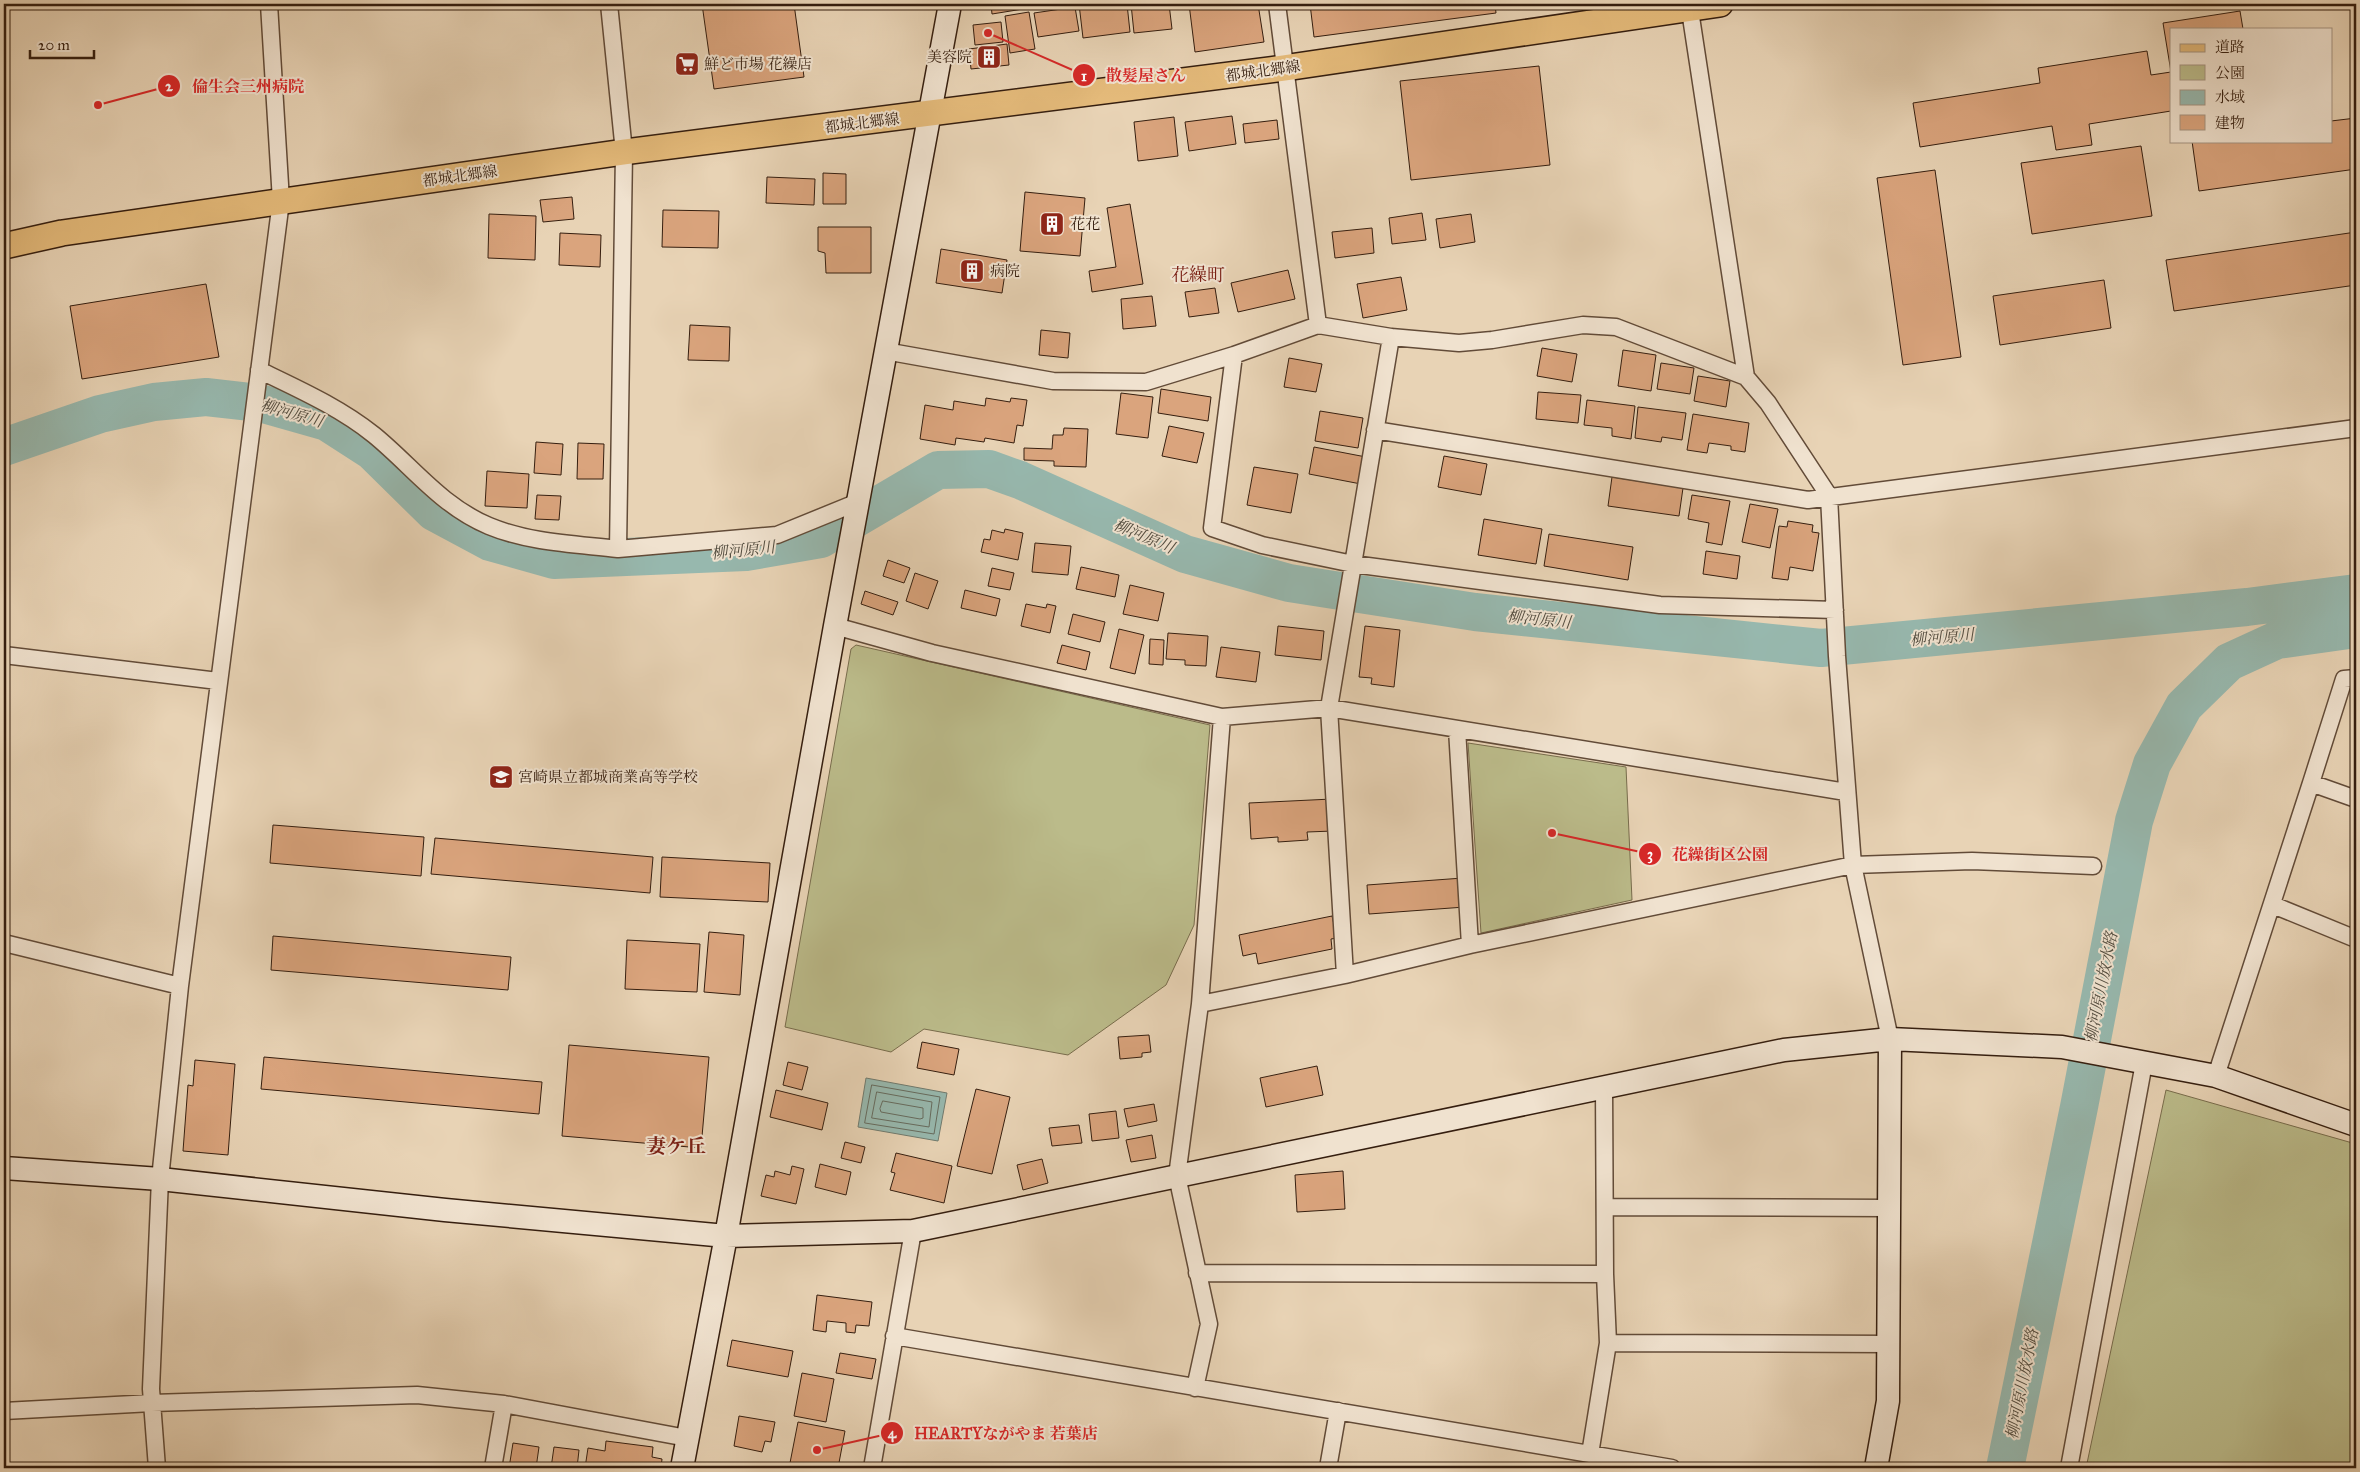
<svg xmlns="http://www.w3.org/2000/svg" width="2360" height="1472" font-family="'IM FELL Great Primer','Noto Serif JP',serif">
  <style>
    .green { fill: #bbbb8a; stroke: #786c4c }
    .water { fill: #97b8ae; stroke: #707a6e }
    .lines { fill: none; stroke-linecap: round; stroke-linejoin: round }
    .shore { stroke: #666b5e; stroke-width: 1 }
    .river { stroke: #97b8ae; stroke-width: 38 }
    .building { fill: #daa47d; stroke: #351e0f }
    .street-casing { stroke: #624b38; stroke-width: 19 }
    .secondary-casing { stroke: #351e0f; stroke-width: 25 }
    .primary-casing { stroke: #351e0f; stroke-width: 28 }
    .street { stroke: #f0e2cf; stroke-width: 16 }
    .secondary { stroke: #f0e2cf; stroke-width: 22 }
    .primary { stroke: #e4ba7a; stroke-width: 25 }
    .labels { text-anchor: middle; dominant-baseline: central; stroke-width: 4; stroke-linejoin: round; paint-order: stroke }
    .poi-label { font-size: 15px; fill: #351e0f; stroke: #f0e2cf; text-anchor: start }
    .street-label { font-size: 15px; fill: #351e0f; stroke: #f0e2cf }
    .water-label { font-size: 16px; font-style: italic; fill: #524c3f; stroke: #f0e2cf }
    .quarter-label { font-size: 18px; fill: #7a1f14; stroke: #f0e2cf }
    .district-label { font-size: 20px; font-weight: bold; fill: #7a1f14; stroke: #f0e2cf }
    .leader { fill: none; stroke: #d62828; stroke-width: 2 }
    .callout-dot { fill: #d62828; stroke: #f0e2cf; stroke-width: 2 }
    .mark-label { font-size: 15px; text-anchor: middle; font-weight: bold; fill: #fff }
    .callout-label { font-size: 16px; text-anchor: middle; font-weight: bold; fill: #d62828; stroke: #f0e2cf; stroke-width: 4; stroke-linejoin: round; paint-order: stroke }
  </style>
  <rect width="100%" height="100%" fill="#e8d3b5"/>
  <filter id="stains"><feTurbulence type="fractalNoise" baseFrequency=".004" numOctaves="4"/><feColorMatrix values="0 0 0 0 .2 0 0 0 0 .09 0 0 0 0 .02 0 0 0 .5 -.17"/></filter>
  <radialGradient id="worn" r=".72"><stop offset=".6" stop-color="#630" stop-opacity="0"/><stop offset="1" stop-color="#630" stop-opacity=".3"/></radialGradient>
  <path class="green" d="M856 645 1210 725 1194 925 1166 985 1068 1055 924 1029 891 1052 785 1027 851 649Z
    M1468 743 1626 767 1632 900 1481 933Z
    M2166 1090 2356 1144V1468H2086Z"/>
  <path class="water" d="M866 1078 947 1093 938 1141 858 1127Z"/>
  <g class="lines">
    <path class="shore" d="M872 1085 940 1097 934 1134 865 1123Z
      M877 1092 932 1102 929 1127 872 1118Z
      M883 1101 923 1108V1118L920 1119 881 1112 880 1109Z"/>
    <path class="river" d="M4 447 100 414 154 402 206 397 260 403 327 422 372 451 434 512 490 542 554 560 746 552 821 539 938 470 989 469 1020 480 1185 554 1289 583 1475 612 1821 648 2247 607 2356 593
      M2005 1468 2079 1107 2134 821 2152 764 2184 706 2229 662 2277 640 2356 629"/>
  </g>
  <path class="building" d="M702 4H794L804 77 714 89Z
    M991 4H1054L992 14Z
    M1079 4H1127L1130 32 1083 38Z
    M1131 4H1169L1172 29 1134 33Z
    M1189 4H1258L1264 42 1195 52Z
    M1310 4H1495L1496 13 1314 37Z
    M1075 7 1079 31 1038 37 1034 13Z
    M2240 11 2243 29H2171V111L2089 124 2092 145 2056 150 2052 126 1920 147 1913 103 2040 83 2038 68 2147 51 2151 75 2171 72 2163 23Z
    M1029 12 1035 49 1010 53 1005 16Z
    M1001 22 1003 42 975 45 973 25Z
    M1007 44 1009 65 971 69 969 49Z
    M1539 66 1550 165 1411 180 1400 81Z
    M1232 116 1236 144 1189 151 1185 122Z
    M1174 117 1178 156 1138 161 1134 122Z
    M2356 118V169L2199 191 2192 141H2331V121Z
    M1277 120 1279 139 1245 143 1243 124Z
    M2141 146 2152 216 2032 234 2021 163Z
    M1935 170 1961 357 1903 365 1877 178Z
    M823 173 846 174V204H823Z
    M767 177 815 179 814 205 766 203Z
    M1025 192 1085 198 1080 256 1020 251Z
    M572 197 574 219 543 222 540 200Z
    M1130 204 1143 284 1092 292 1089 271 1116 267 1107 208Z
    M663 210 719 211 718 248 662 247Z
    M1422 213 1426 240 1392 244 1389 218Z
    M489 214 536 216 535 260 488 258Z
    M1471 214 1475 242 1440 248 1436 219Z
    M818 227H871V273H826L825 253 818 251Z
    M1372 228 1374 253 1335 258 1332 232Z
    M2356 232V285L2174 311 2166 260Z
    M560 233 601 235 600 267 559 265Z
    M941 249 1007 260 1002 293 936 283Z
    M1288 270 1295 299 1238 312 1231 283Z
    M1401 277 1407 310 1363 318 1357 284Z
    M2104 280 2111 328 2000 345 1993 296Z
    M206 284 219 357 82 379 70 306Z
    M1215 288 1219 313 1189 317 1185 292Z
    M1152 296 1156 326 1123 329 1121 299Z
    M690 325 730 327 729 361 688 360Z
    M1041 330 1070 333 1068 358 1039 355Z
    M1542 348 1577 354 1572 382 1537 376Z
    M1623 350 1656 355 1651 391 1618 386Z
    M1289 358 1322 364 1316 392 1284 387Z
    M1661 363 1694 368 1690 394 1657 389Z
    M1698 376 1730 381 1726 407 1694 401Z
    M1161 389 1211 397 1208 421 1158 413Z
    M1538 392 1581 395 1578 423 1536 419Z
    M1121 393 1153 397 1148 438 1116 434Z
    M986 398 1010 402 1011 398 1027 400 1023 426 1017 425 1014 443 985 438 984 442 956 438 955 445 920 439 925 405 953 410 954 401 985 406Z
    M1587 400 1635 406 1631 439 1612 436V428L1584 425Z
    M1638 407 1686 413 1682 440 1662 437 1661 442 1635 438Z
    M1320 411 1363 418 1358 448 1315 441Z
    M1693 414 1749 423 1745 452 1731 450V446L1709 443 1707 453 1687 450Z
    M1169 426 1204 433 1197 463 1162 456Z
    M1064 428 1088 429 1086 467 1054 466V461L1024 460V448L1052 449 1053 435H1063Z
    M536 442 563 444 561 475 534 473Z
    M578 443 604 444 603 479H577Z
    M1314 447 1366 457 1361 484 1309 474Z
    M1444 456 1487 464 1481 495 1438 487Z
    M1254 467 1298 474 1291 513 1247 505Z
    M487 471 529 474 527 508 485 506Z
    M1612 477 1683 488 1679 516 1608 506Z
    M537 495 561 496 559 520 535 519Z
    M1692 495 1730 501 1722 545 1706 542 1709 523 1688 519Z
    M1750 504 1778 509 1770 548 1742 542Z
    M1484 519 1542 529 1536 564 1478 555Z
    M1788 521 1813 525 1812 532 1819 533 1813 571 1790 567 1788 580 1772 578 1779 526 1787 527Z
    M1005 529 1023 533 1018 560 981 552 984 539 990 540 992 530 1004 533Z
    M1549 534 1633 547 1628 580 1544 566Z
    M1035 543 1071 546 1068 575 1032 572Z
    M1706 551 1740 556 1737 579 1703 574Z
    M888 560 910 568 904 583 883 576Z
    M1081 567 1119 575 1115 597 1076 589Z
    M992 568 1014 573 1010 590 988 586Z
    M915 573 938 581 928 609 906 601Z
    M1130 585 1164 593 1158 621 1123 614Z
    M965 590 1000 599 996 616 961 608Z
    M865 591 898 602 893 615 861 604Z
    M1026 604 1046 608 1047 604 1056 606 1050 633 1021 626Z
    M1073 614 1105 622 1100 642 1068 634Z
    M1278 626 1324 631 1321 660 1275 655Z
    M1365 626 1400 630 1394 687 1371 684 1372 678 1359 677Z
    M1119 629 1144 635 1135 674 1110 668Z
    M1168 633 1208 636 1206 666 1185 665V660L1166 659Z
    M1150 639 1164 640 1163 665 1149 664Z
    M1062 645 1090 652 1086 670 1057 663Z
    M1221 647 1260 652 1256 682 1216 677Z
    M1332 799 1333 831 1307 832 1308 840 1278 842V837L1251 839 1249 803Z
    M273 825 424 837 421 876 270 863Z
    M435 838 653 857 650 893 431 874Z
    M662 857 770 863 768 902 660 897Z
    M1463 878 1465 907 1369 914 1367 885Z
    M1332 916 1337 938 1331 939 1332 949 1258 964 1256 953 1243 956 1239 935Z
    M709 932 744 935 740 995 704 992Z
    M273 936 511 957 508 990 271 970Z
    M627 940 700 944 697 992 625 989Z
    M1149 1035 1151 1052 1142 1053V1057L1120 1059 1118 1037Z
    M922 1042 959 1049 954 1075 917 1068Z
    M569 1045 709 1057 701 1148 562 1136Z
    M264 1057 542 1082 539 1114 261 1089Z
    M195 1060 235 1064 228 1155 183 1151 188 1085 193 1086Z
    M788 1062 808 1067 802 1090 783 1085Z
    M1317 1066 1323 1095 1266 1107 1260 1078Z
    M976 1089 1010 1097 992 1174 957 1166Z
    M776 1090 828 1103 822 1130 770 1117Z
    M1154 1104 1157 1121 1128 1127 1124 1109Z
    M1116 1111 1119 1138 1092 1141 1089 1114Z
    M1079 1125 1082 1143 1052 1146 1049 1128Z
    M1152 1135 1156 1158 1131 1162 1126 1140Z
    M845 1142 865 1147 861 1163 841 1158Z
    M896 1153 952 1166 944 1203 890 1190 895 1173 891 1172Z
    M1042 1159 1048 1183 1023 1190 1017 1165Z
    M820 1164 851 1172 846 1195 815 1187Z
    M792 1166 804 1169 796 1204 761 1196 766 1175 774 1177 775 1171 790 1175Z
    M1343 1171 1345 1209 1297 1212 1295 1175Z
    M817 1295 872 1302 869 1326 856 1325 855 1333 846 1332V1323L827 1321 826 1332 813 1330Z
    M732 1340 793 1351 788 1377 727 1366Z
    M840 1353 876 1359 872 1379 836 1373Z
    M802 1373 834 1379 826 1422 794 1416Z
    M739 1416 775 1422 771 1442 765 1441 762 1452 734 1446Z
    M798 1422 845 1431 838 1468H789Z
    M606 1441 653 1447 652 1457 662 1459 661 1468H585L588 1448 605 1451Z
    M513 1443 539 1447 536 1468H509Z
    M554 1447 579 1450 577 1468H551Z"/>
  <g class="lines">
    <defs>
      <path id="street" d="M1277 4 1318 325
        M1689 4 1746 377
        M885 351 1053 381 1146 382 1234 355 1318 325 1391 337 1459 343 1492 340 1583 325 1616 327 1746 377 1768 403 1829 496 1837 656 1853 865 1890 1039
        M1234 355 1212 528 1262 545 1353 564 1660 605 1835 610
        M259 370C298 389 339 407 374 435 412 466 441 506 489 526 530 543 575 544 618 549L624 152 609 4
        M1375 430 1808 500 2356 428
        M618 549 777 535 858 502
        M835 626 932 653 1222 717 1329 708 1846 792
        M4 655 218 681
        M1457 729 1470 945
        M2311 783 2344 679 2356 678
        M2273 905 2356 939
        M4 943 180 986
        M1345 975 1329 708 1391 337
        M1200 1004 1345 975 1470 945 1853 865 1972 861 2093 866
        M2216 1076 2311 783 2356 799
        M1605 1207 1888 1208
        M1197 1273 1605 1274
        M894 1336 1672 1468
        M1608 1343 1889 1344
        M1195 1388 1209 1324 1177 1176 1200 1004 1222 717
        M4 1411 152 1403 417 1395 504 1404 687 1438
        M1590 1454 1608 1343 1605 1274 1604 1087
        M157 1468 151 1389 160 1179 180 986 281 201 269 4
        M493 1468 504 1404
        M872 1468 913 1231
        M1328 1468 1338 1411
        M2069 1468 2144 1063"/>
      <path id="secondary" d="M4 1168 160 1179 445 1210 726 1236 913 1231 1784 1050 1890 1039 2062 1047 2216 1076 2356 1125
        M682 1468 726 1236 835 626 950 4
        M1876 1468 1888 1401 1890 1039"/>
      <path id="primary" d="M4 246 62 233 624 152 1284 68 1720 4"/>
    </defs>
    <use href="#street" class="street-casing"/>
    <use href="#secondary" class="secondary-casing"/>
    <use href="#primary" class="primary-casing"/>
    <use href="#street" class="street"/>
    <use href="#secondary" class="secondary"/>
    <use href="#primary" class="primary"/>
  </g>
  <defs>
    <symbol id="building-square" viewBox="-11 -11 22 22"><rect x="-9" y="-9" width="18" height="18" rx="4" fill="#8f2418" stroke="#f0e2cf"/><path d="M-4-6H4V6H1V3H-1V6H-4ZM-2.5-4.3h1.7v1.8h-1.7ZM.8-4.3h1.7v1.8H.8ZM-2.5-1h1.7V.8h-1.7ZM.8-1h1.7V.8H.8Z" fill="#fff"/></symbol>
    <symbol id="supermarket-square" viewBox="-11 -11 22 22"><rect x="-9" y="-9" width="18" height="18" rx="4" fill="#8f2418" stroke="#f0e2cf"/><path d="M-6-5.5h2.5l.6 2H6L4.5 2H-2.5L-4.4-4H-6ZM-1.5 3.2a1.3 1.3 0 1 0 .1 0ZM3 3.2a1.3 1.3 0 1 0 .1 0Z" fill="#fff"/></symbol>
    <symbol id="school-square" viewBox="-11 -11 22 22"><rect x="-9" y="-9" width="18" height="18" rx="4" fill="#8f2418" stroke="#f0e2cf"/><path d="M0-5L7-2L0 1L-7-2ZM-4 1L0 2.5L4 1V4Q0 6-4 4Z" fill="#fff"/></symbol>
  </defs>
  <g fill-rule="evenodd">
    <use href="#building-square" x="975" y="43" width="28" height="28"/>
    <use href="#supermarket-square" x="673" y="50" width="28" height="28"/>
    <use href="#building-square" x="1038" y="210" width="28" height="28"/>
    <use href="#building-square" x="958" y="257" width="28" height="28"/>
    <use href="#school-square" x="487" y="763" width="28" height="28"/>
  </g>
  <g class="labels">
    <g class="poi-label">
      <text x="972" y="57" text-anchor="end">美容院</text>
      <text x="704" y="64">鮮ど市場 花繰店</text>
      <text x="1070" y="224">花花</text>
      <text x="990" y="271">病院</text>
      <text x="518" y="777">宮崎県立都城商業高等学校</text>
    </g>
    <g class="street-label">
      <text transform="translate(1263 71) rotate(-8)">都城北郷線</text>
      <text transform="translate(862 123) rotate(-7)">都城北郷線</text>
      <text transform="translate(460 176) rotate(-8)">都城北郷線</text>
    </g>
    <g class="water-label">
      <text transform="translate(292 413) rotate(16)">柳河原川</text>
      <text transform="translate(1144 536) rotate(23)">柳河原川</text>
      <text transform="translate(743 550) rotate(-6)">柳河原川</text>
      <text transform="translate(1539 619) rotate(6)">柳河原川</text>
      <text transform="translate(1942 637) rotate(-5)">柳河原川</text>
      <text transform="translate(2101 987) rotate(-79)">柳河原川放水路</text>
      <text transform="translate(2022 1384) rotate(-79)">柳河原川放水路</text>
    </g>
    <g class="quarter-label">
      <text x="1198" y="275">花繰町</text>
    </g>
    <g class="district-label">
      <text x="676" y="1146">妻ケ丘</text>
    </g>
  </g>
  <path class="leader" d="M988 33L1084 75M98 105L169 86M1552 833L1650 854M817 1450L892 1433"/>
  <g class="callout-dot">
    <circle cx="988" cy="33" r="5"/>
    <circle cx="98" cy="105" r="5"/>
    <circle cx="1552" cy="833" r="5"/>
    <circle cx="817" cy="1450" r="5"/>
    <circle cx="1084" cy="75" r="12"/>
    <circle cx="169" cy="86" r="12"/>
    <circle cx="1650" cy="854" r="12"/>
    <circle cx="892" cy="1433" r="12"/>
  </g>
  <g class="mark-label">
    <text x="1084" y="81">1</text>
    <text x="169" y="91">2</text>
    <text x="1650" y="859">3</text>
    <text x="892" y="1438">4</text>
  </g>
  <g class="callout-label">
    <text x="1146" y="81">散髪屋さん</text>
    <text x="248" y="92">倫生会三州病院</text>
    <text x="1720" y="860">花繰街区公園</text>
    <text x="1006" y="1439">HEARTYながやま 若葉店</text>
  </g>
  <rect width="2360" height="1472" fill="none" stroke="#e8d3b5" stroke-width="20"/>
  <rect x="5" y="5" width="2350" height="1462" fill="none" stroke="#351e0f" stroke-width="2.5"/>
  <rect x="10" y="10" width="2340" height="1452" fill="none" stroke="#351e0f"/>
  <rect x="2170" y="28" width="162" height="115" fill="#f0e2cf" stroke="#a59482"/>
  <rect x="2180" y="44" width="25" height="8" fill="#e4ba7a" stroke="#a59482"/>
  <text x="2215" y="52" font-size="15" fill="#351e0f">道路</text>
  <rect x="2180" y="65" width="25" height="15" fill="#bbbb8a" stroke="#a59482"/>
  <text x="2215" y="78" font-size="15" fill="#351e0f">公園</text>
  <rect x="2180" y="90" width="25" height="15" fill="#97b8ae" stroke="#a59482"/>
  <text x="2215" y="102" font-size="15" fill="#351e0f">水域</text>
  <rect x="2180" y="115" width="25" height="15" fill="#daa47d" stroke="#a59482"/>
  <text x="2215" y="128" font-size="15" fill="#351e0f">建物</text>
  <path d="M30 50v8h64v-8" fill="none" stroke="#351e0f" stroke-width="2.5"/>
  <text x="38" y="50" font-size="15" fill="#351e0f" stroke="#f0e2cf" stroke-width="4" paint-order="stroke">20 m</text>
  <rect width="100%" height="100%" filter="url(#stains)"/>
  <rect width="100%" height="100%" fill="url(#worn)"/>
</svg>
